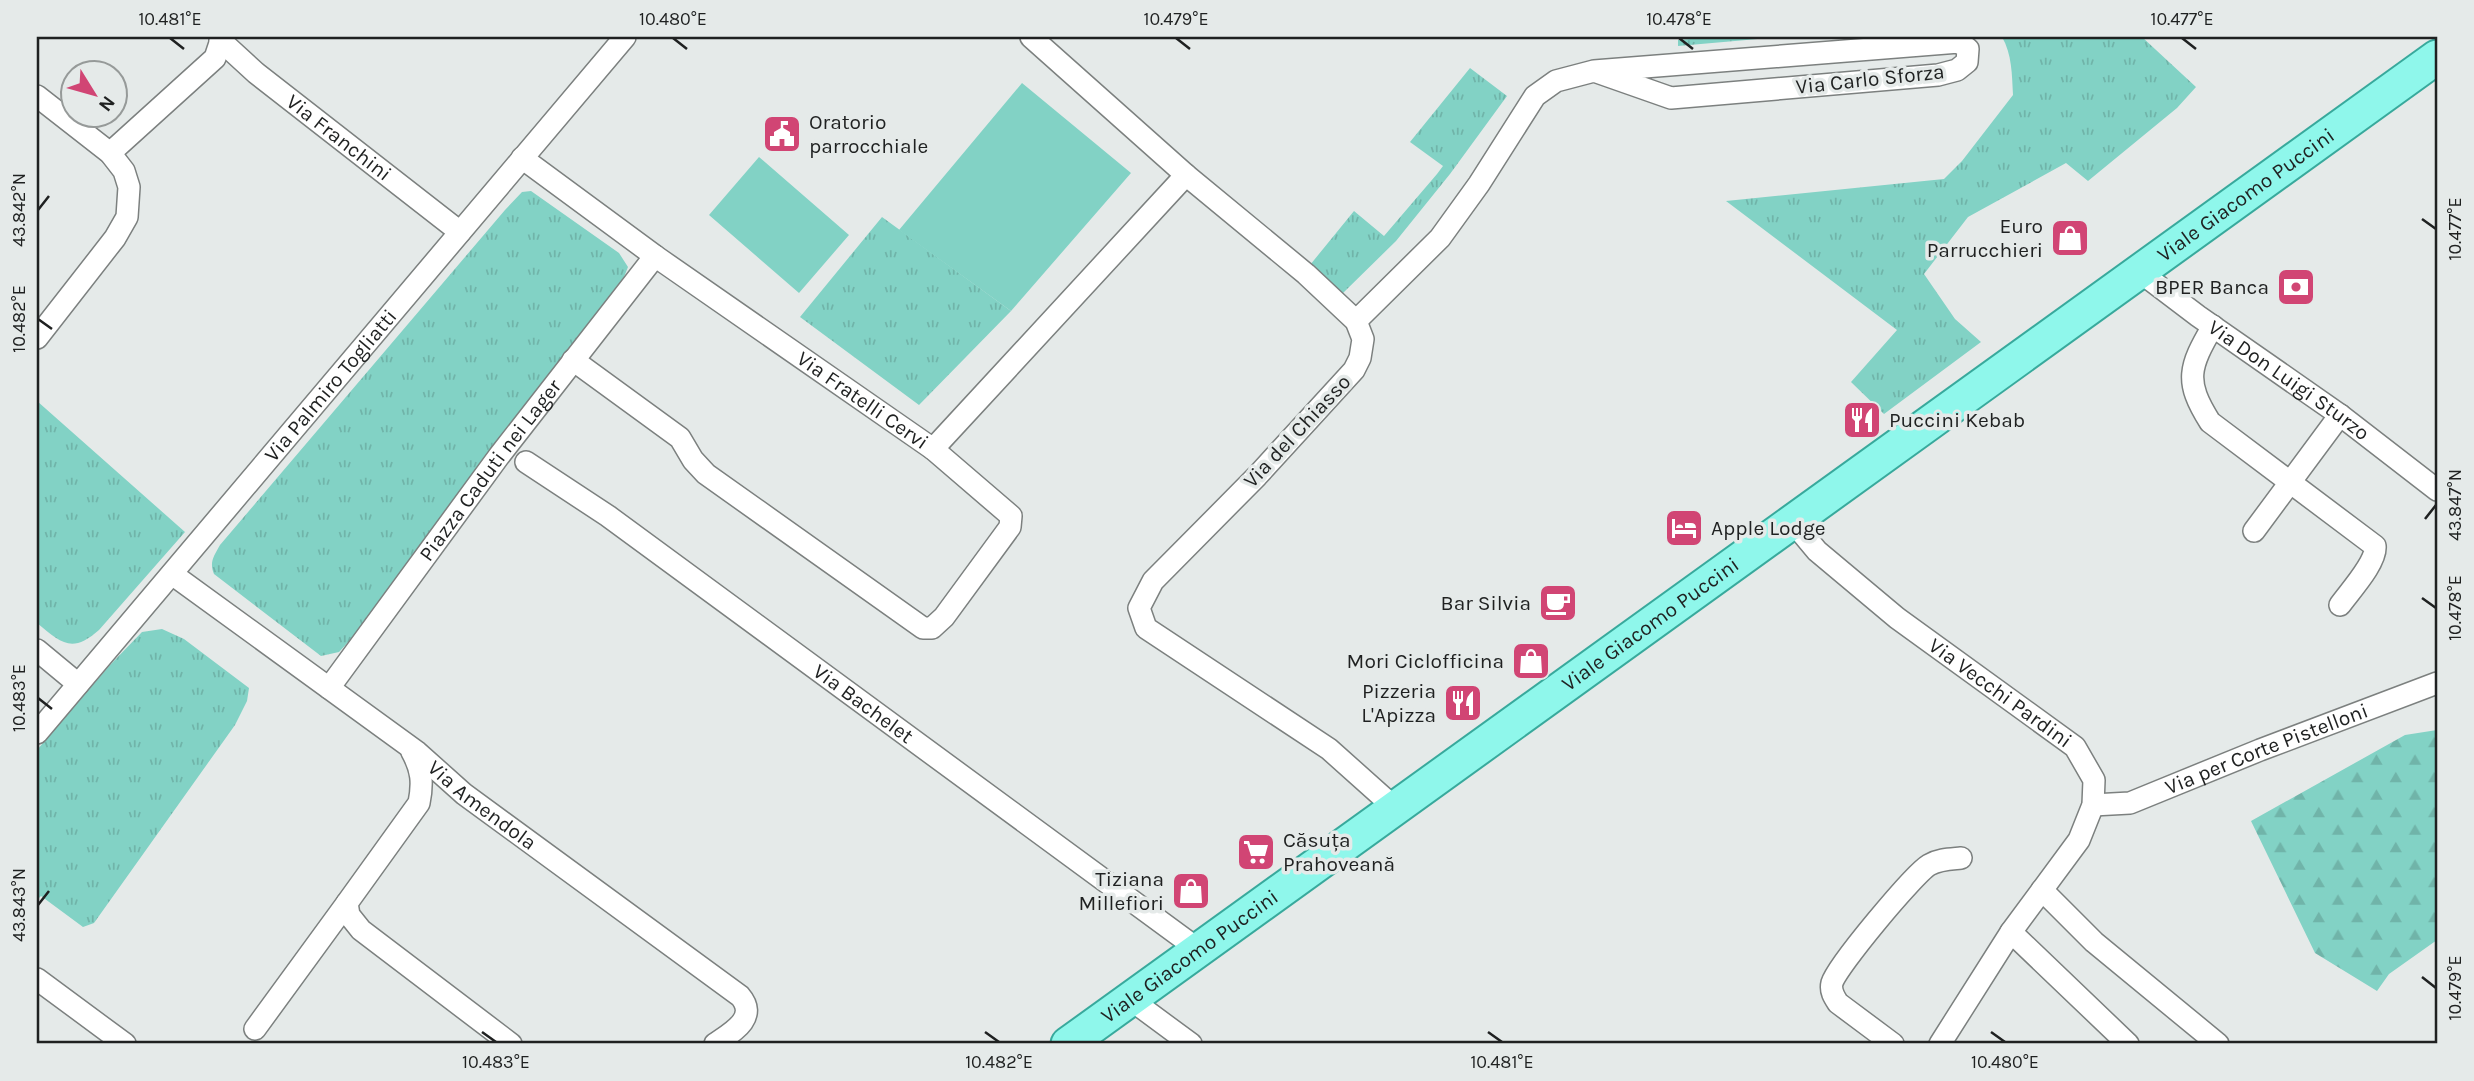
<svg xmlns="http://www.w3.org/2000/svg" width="2474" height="1081" font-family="Karla,sans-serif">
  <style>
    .grass { fill: url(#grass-tufts) }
    .forest { fill: url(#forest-firs) }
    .garden { fill: #82d2c5 }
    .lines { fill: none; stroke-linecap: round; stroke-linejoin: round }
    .street-casing { stroke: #7c807f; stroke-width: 24 }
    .primary-casing { stroke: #38a99c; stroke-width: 37 }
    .street { stroke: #fff; stroke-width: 21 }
    .primary { stroke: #8ff7eb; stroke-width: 33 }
    .ticks { fill: none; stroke: #1f2121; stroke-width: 2.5 }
    .labels { text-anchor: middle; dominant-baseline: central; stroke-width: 7; stroke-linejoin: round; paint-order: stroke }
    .street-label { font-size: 21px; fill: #1f2121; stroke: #e5eae9 }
    .poi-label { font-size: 21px; fill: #1f2121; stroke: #e5eae9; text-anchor: end }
    .neatline { fill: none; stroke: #1f2121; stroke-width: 2.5 }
    .ticks-label { font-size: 18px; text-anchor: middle; fill: #1f2121 }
  </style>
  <defs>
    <pattern id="grass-tufts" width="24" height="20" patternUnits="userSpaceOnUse" patternTransform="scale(1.75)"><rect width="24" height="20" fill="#82d2c5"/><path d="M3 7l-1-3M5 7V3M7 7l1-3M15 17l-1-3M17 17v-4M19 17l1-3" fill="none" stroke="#70b4a9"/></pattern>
    <pattern id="forest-firs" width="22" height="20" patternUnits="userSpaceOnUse" patternTransform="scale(1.75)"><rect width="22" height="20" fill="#82d2c5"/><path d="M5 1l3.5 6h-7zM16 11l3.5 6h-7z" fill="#70b4a9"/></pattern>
  </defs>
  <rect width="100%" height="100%" fill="#e5eae9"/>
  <path class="grass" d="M1713 37H1768L1769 38 1678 46V40Z
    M2002 37H2142L2196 87 2177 108 2088 181 2066 163 1968 217 1924 274 1955 319 1981 342 1884 414 1851 382 1897 330 1726 201 1944 179 1962 161 2013 95C2012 75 2012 54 2002 37Z
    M1470 68 1507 96 1450 174 1396 241 1342 294 1310 265 1354 211 1384 236 1437 174 1443 166 1410 142Z
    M531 191 619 253 628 267 624 277 351 639 339 652 321 656 214 574C209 562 214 556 220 545L505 210 522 192Z
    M882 217 1011 311 919 405 800 317Z
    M37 401 185 532 99 630C72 654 61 643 37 623Z
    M162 629 184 639 249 688 247 701 235 725 94 923 83 927 41 896 37 900V750L110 665 142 632Z"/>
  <path class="forest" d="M2437 730V940L2389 974 2377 991 2315 953 2251 821 2405 735Z"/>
  <path class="garden" d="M1022 83 1131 173 1011 311 899 230Z
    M759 157 849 235 799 293 709 215Z"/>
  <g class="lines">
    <defs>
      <g id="street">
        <path d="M1031 37 1186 175 1306 274 1356 321 1363 339 1360 358 1354 370 1257 476 1153 581 1139 608 1146 628 1329 749 1395 808"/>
        <path id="s1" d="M220 40 256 73 460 232"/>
        <path d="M37 96 110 153 124 171 129 187 127 217 115 238 37 338"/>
        <path d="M110 153 215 58 222 37"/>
        <path id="s2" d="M522 158 655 256 933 449 1186 175"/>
        <path id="s3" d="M2140 272 2198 316 2340 415 2437 490"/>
        <path d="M1356 321 1440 238 1479 184 1535 96 1556 81 1594 71 1959 42 1968 49 1967 62 1957 70 1938 75 1671 98 1594 71"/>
        <path d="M2213 326C2189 367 2184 381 2210 422L2375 546C2377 562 2350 591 2340 605"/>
        <path d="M573 360 680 438 693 460 706 474 923 628H932L944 617 1010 527 1011 516 933 449"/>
        <path id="s4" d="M526 462 608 516 1199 950"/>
        <path id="s5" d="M1792 521 1817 551 1897 618 2075 747 2094 780 2093 805 2079 840 2011 932 1940 1044"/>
        <path d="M2254 531 2340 415"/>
        <path id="s6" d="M172 574 417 752 464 794 740 996C759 1018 731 1033 715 1044"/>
        <path d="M37 650 78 684"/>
        <path id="s7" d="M329 688 499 456 655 256"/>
        <path id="s8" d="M37 733 625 37"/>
        <path d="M412 752C422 770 423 783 419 803L347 903 349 915 361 930 511 1044"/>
        <path id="s9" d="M2093 805 2130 803 2260 750 2437 683"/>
        <path d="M2042 890 2094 942 2218 1044"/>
        <path d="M2011 932 2128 1044"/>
        <path d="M37 979 125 1044"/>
        <path d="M1130 999 1191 1044"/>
        <path d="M255 1029 347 903"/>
        <path d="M1893 1044 1838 1003C1834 997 1830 991 1832 983 1837 966 1914 874 1929 865 1939 859 1951 859 1961 858"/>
      </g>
      <g id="primary">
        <path id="s10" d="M1068 1044 2437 57"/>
      </g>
    </defs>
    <use href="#street" class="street-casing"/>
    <use href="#primary" class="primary-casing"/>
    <use href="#street" class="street"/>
    <use href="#primary" class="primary"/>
  </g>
  <path class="ticks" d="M170 38 184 49M673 38 687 49M1176 38 1190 49M1679 38 1693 49M2182 38 2196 49M38 210 49 196M2422 219 2436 229M38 319 52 329M2425 519 2436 505M2422 598 2436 608M38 698 52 709M38 905 49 891M2422 977 2436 988M482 1032 496 1042M985 1032 999 1042M1488 1032 1502 1042M1991 1032 2005 1042"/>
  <defs>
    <symbol id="civic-square" viewBox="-11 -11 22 22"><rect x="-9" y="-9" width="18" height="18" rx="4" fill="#d14574" stroke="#e5eae9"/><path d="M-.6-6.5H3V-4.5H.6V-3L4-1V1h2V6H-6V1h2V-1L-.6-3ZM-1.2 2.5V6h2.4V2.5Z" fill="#fff"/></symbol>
    <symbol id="shop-square" viewBox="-11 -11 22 22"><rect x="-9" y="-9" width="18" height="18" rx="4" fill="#d14574" stroke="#e5eae9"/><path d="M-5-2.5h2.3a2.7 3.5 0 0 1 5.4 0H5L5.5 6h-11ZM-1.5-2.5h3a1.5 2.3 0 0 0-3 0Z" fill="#fff"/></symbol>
    <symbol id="bank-square" viewBox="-11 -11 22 22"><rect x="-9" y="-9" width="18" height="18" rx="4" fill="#d14574" stroke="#e5eae9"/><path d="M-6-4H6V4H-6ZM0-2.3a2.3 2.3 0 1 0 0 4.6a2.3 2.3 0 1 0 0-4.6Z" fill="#fff"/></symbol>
    <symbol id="restaurant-square" viewBox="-11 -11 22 22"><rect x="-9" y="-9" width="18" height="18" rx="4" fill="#d14574" stroke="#e5eae9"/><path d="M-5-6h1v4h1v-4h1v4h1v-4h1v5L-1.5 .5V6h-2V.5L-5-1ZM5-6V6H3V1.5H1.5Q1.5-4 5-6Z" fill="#fff"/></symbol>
    <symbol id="hotel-square" viewBox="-11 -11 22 22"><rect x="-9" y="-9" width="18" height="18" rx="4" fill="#d14574" stroke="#e5eae9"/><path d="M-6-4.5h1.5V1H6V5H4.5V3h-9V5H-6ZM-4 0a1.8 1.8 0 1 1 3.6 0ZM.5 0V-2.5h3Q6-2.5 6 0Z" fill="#fff"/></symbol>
    <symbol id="cafe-square" viewBox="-11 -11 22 22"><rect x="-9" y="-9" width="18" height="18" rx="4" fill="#d14574" stroke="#e5eae9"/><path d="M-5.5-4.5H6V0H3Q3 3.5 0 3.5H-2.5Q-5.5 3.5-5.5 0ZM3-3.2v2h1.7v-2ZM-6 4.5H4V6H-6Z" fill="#fff"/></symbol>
    <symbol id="supermarket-square" viewBox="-11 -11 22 22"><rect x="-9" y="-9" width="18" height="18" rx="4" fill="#d14574" stroke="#e5eae9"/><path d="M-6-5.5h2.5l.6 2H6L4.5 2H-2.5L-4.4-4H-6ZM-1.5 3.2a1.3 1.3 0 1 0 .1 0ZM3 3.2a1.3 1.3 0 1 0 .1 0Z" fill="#fff"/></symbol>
  </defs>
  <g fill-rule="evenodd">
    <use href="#civic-square" x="760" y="112" width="44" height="44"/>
    <use href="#shop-square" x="2048" y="216" width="44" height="44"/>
    <use href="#bank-square" x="2274" y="265" width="44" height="44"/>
    <use href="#restaurant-square" x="1840" y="398" width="44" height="44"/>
    <use href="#hotel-square" x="1662" y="506" width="44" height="44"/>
    <use href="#cafe-square" x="1536" y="581" width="44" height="44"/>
    <use href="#shop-square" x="1509" y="639" width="44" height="44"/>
    <use href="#restaurant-square" x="1441" y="681" width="44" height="44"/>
    <use href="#supermarket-square" x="1234" y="830" width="44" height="44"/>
    <use href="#shop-square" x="1169" y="869" width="44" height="44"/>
  </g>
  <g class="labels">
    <g class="street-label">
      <text transform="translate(1870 79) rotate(-6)">Via Carlo Sforza</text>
      <text stroke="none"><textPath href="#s1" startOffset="154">Via Franchini</textPath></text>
      <text stroke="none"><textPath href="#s10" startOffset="1452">Viale Giacomo Puccini</textPath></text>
      <text stroke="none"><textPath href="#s3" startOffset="184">Via Don Luigi Sturzo</textPath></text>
      <text stroke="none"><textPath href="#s8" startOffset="455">Via Palmiro Togliatti</textPath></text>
      <text stroke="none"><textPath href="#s2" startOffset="418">Via Fratelli Cervi</textPath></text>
      <text transform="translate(1297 431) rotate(-47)">Via del Chiasso</text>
      <text stroke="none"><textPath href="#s7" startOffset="271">Piazza Caduti nei Lager</textPath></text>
      <text stroke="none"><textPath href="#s10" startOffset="718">Viale Giacomo Puccini</textPath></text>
      <text stroke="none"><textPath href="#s5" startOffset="271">Via Vecchi Pardini</textPath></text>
      <text stroke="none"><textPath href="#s4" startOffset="415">Via Bachelet</textPath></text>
      <text stroke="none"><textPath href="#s9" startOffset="184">Via per Corte Pistelloni</textPath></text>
      <text stroke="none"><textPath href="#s6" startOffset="387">Via Amendola</textPath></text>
      <text stroke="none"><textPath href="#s10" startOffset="150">Viale Giacomo Puccini</textPath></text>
    </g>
    <g class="poi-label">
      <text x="809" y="122" text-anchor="start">Oratorio<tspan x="809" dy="24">parrocchiale</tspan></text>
      <text x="2043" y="226">Euro<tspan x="2043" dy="24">Parrucchieri</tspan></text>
      <text x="2269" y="287">BPER Banca</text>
      <text x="1889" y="420" text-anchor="start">Puccini Kebab</text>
      <text x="1711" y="528" text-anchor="start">Apple Lodge</text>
      <text x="1531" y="603">Bar Silvia</text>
      <text x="1504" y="661">Mori Ciclofficina</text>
      <text x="1436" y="691">Pizzeria<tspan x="1436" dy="24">L'Apizza</tspan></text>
      <text x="1283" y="840" text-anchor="start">Căsuța<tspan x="1283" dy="24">Prahoveană</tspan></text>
      <text x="1164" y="879">Tiziana<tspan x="1164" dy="24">Millefiori</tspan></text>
    </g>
  </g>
  <rect width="2474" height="1081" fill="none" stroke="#e5eae9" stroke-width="77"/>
  <g transform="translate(94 94) rotate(127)"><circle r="33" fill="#e5eae9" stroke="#969a99" stroke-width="2"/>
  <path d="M0-5L12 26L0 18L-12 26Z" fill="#d14574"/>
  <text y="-10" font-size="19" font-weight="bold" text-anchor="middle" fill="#1f2121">N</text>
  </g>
  <rect x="38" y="38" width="2398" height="1004" class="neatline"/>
  <g class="ticks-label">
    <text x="170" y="25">10.481°E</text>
    <text x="673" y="25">10.480°E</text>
    <text x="1176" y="25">10.479°E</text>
    <text x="1679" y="25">10.478°E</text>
    <text x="2182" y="25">10.477°E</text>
    <text transform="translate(19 210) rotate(-90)" y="6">43.842°N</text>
    <text transform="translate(2455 229) rotate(-90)" y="6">10.477°E</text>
    <text transform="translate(19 319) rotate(-90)" y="6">10.482°E</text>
    <text transform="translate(2455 505) rotate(-90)" y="6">43.847°N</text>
    <text transform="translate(2455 608) rotate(-90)" y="6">10.478°E</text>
    <text transform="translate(19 698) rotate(-90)" y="6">10.483°E</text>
    <text transform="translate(19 905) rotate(-90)" y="6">43.843°N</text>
    <text transform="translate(2455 988) rotate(-90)" y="6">10.479°E</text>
    <text x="496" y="1068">10.483°E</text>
    <text x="999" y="1068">10.482°E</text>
    <text x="1502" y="1068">10.481°E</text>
    <text x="2005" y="1068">10.480°E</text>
  </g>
</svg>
